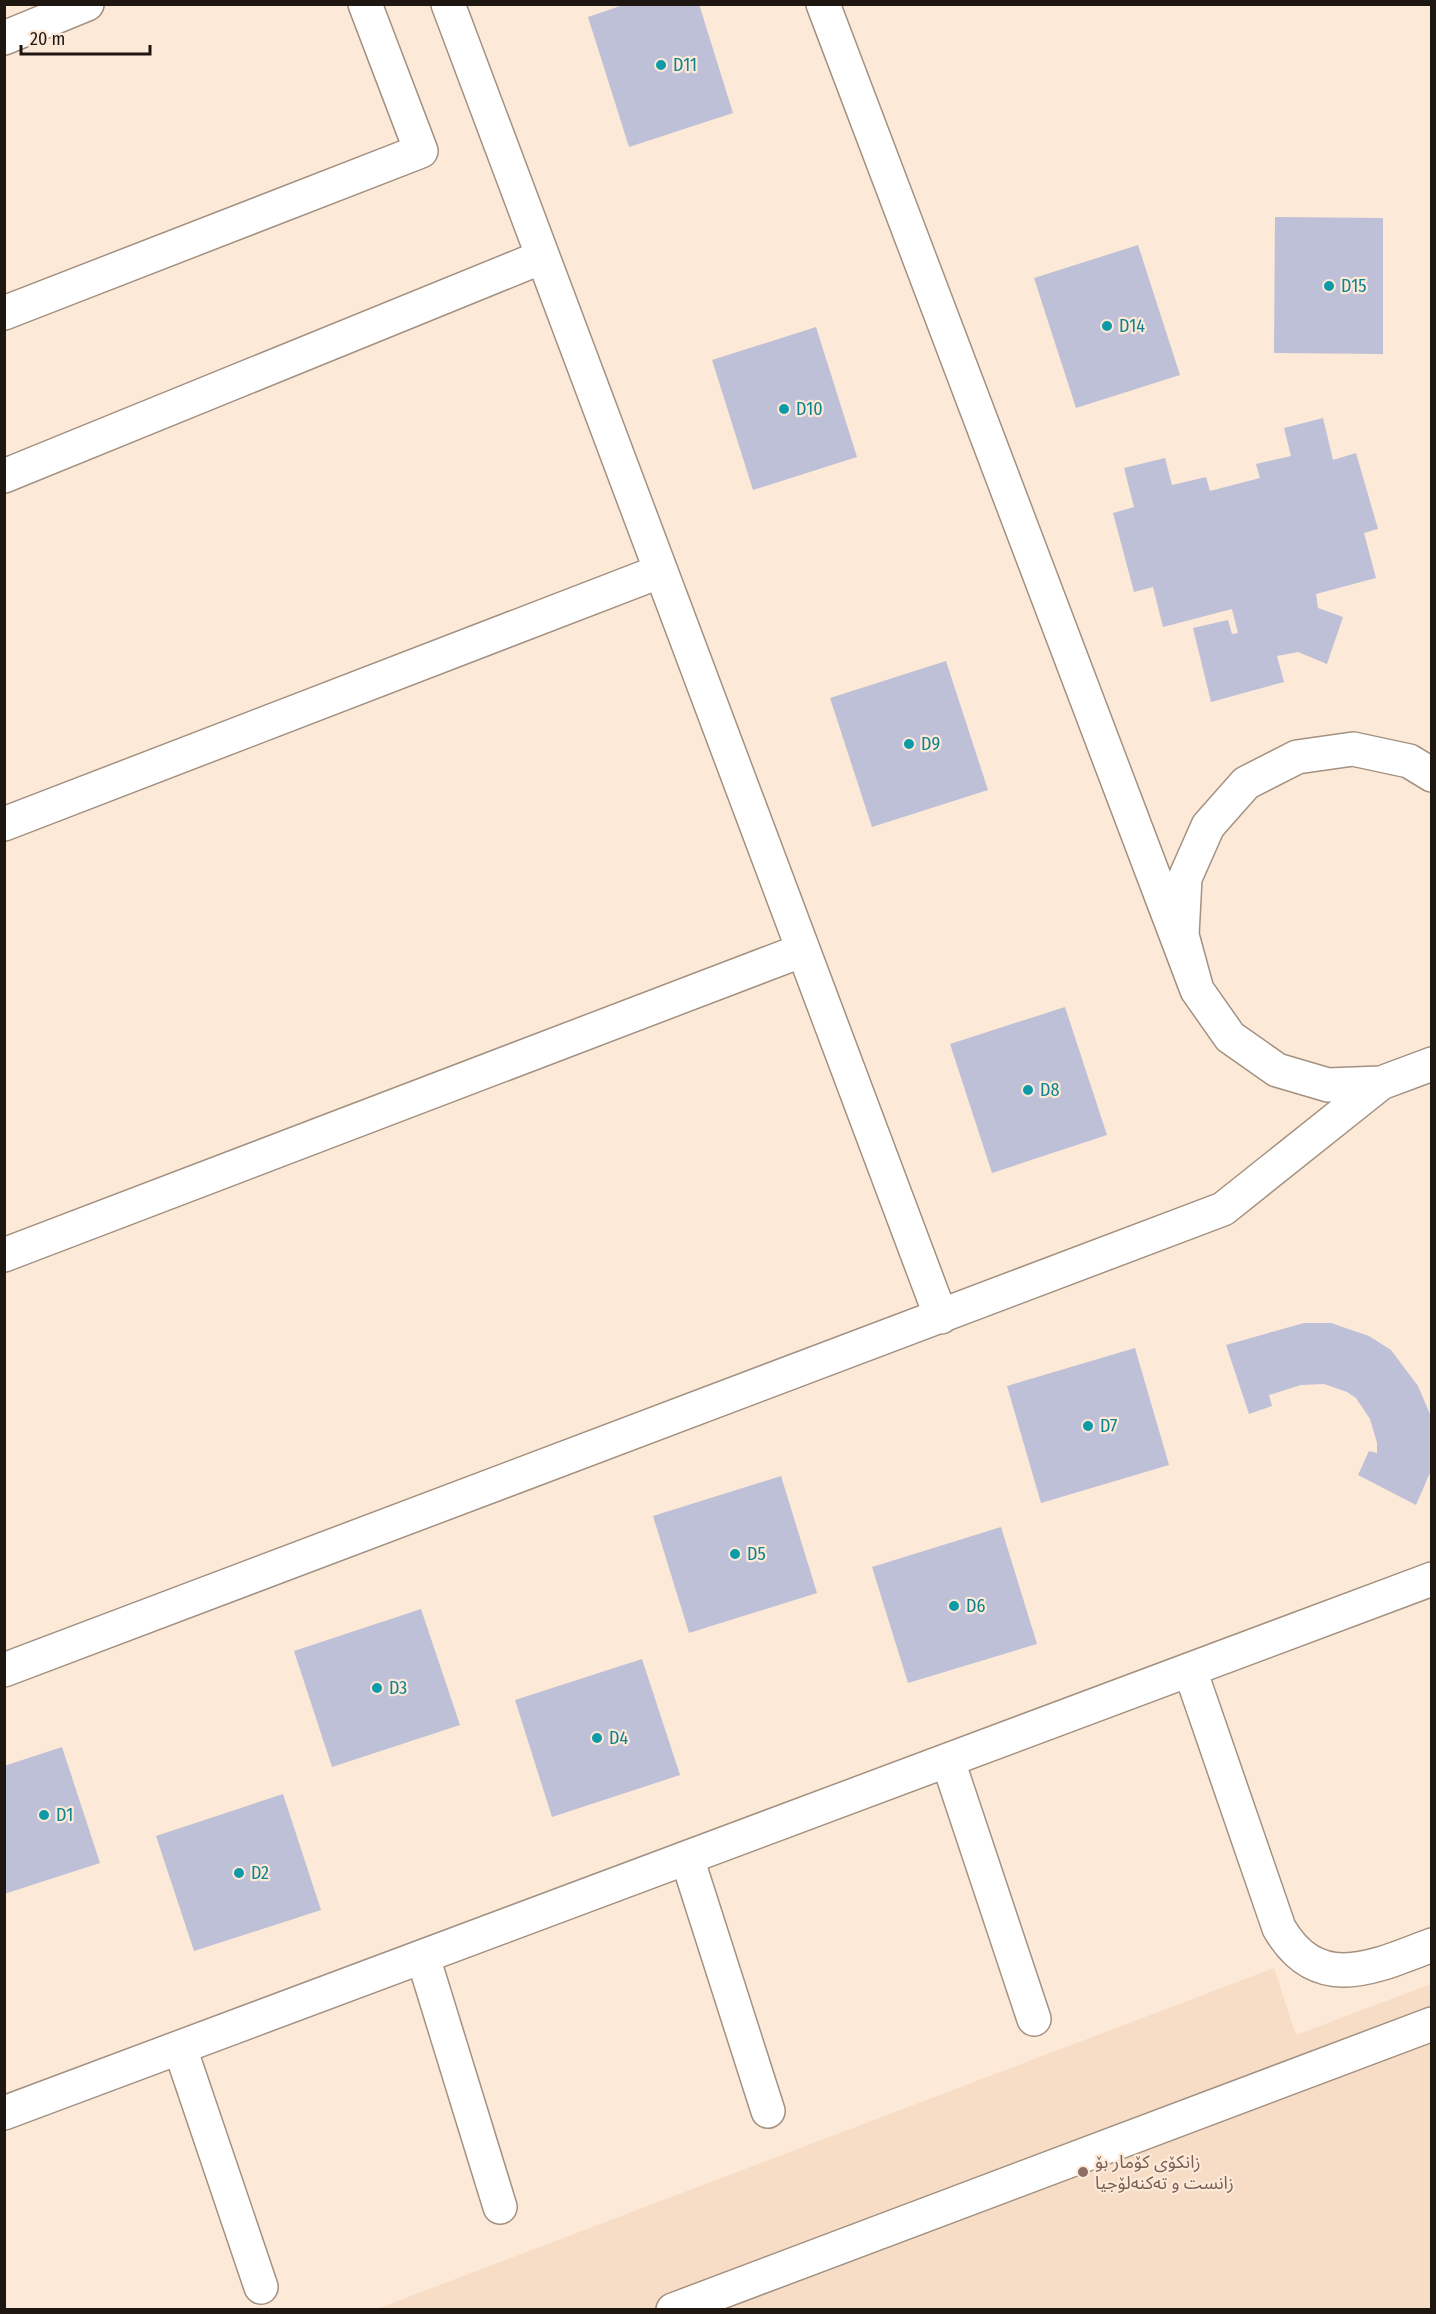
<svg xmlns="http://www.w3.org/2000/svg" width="1436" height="2314" font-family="'Fira Sans Condensed','Noto Sans Arabic',sans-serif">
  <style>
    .built { fill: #f7ddc6 }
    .building { fill: #bec0d7 }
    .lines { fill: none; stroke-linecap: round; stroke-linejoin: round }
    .minor-casing { stroke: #a39181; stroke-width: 36 }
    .minor { stroke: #fff; stroke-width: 33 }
    .culture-dot { fill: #0f9aa8; stroke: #fde9d8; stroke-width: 2 }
    .education-dot { fill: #8d6e63; stroke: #fde9d8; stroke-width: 2 }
    .labels { text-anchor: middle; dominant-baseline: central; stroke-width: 4.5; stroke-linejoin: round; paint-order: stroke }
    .culture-label { font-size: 18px; fill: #0d838f; stroke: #fde9d8; text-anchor: start }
    .education-label { font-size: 18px; fill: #785e54; stroke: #fde9d8; text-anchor: start }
  </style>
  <rect width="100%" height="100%" fill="#fde9d8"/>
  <path class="built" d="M1274 1968 1296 2035 1431 1984V2309L374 2310Z"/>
  <path class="building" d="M626 4H699L733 113 629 147 588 17Z
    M1275 217 1383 218V354L1274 353Z
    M1138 245 1180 375 1076 408 1034 278Z
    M816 327 857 457 753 490 712 360Z
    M1323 418 1333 460 1356 453 1378 529 1364 533 1376 578 1316 594 1318 608 1343 617 1327 664 1298 652 1277 656 1284 682 1211 702 1193 628 1228 620 1232 634 1238 633 1232 609 1163 627 1153 587 1134 592 1113 513 1134 507 1124 468 1165 458 1172 485 1206 477 1210 491 1260 478 1256 464 1291 456 1284 428Z
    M946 661 988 790 872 827 830 698Z
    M1065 1007 1107 1135 992 1173 950 1044Z
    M1304 1323H1331L1369 1336 1391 1350 1418 1386 1432 1419V1468L1416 1505 1358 1475 1369 1451 1377 1453V1443L1370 1419 1356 1398 1347 1392 1324 1384 1301 1385 1269 1395 1272 1406 1249 1414 1226 1345Z
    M1135 1348 1169 1465 1041 1503 1007 1386Z
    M781 1476 817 1593 689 1633 653 1516Z
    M1001 1527 1037 1644 908 1683 872 1567Z
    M421 1609 460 1725 332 1767 294 1651Z
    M642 1659 680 1775 552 1817 515 1700Z
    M62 1747 100 1863 4 1894V1766Z
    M283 1794 321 1910 194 1951 156 1836Z"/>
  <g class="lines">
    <defs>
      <path id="minor" d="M448 4 941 1317
        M823 4 1197 990
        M4 38 87 4
        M4 313 421 151 365 4
        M4 476 542 257
        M1432 775 1409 761 1353 749 1297 757 1246 783 1208 826 1185 878 1182 935 1197 990 1230 1037 1277 1070 1328 1085 1381 1083 1432 1064
        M4 824 661 571
        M4 1255 803 950
        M4 1670 1223 1209 1381 1083
        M1190 1670 1279 1928C1318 1995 1374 1967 1432 1945
        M948 1761 1034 2019
        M687 1858 768 2111
        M423 1957 500 2207
        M180 2048 261 2287
        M4 2113 1432 1579
        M673 2310 1432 2024"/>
    </defs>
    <use href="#minor" class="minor-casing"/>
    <use href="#minor" class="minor"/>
  </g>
  <g class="culture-dot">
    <circle cx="661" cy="65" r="6"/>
    <circle cx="1329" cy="286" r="6"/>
    <circle cx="1107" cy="326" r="6"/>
    <circle cx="784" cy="409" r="6"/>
    <circle cx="909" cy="744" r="6"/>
    <circle cx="1028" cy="1090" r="6"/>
    <circle cx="1088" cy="1426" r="6"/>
    <circle cx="735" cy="1554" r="6"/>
    <circle cx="954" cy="1606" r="6"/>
    <circle cx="377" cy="1688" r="6"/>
    <circle cx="597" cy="1738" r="6"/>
    <circle cx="44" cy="1815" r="6"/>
    <circle cx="239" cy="1873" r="6"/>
  </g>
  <circle class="education-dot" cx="1083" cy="2172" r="6"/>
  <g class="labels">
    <g class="culture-label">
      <text x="673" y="65">D11</text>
      <text x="1341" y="286">D15</text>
      <text x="1119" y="326">D14</text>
      <text x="796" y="409">D10</text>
      <text x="921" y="744">D9</text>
      <text x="1040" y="1090">D8</text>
      <text x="1100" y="1426">D7</text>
      <text x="747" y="1554">D5</text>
      <text x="966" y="1606">D6</text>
      <text x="389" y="1688">D3</text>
      <text x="609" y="1738">D4</text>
      <text x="56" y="1815">D1</text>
      <text x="251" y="1873">D2</text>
    </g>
    <g class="education-label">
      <text x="1095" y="2162">زانکۆی کۆمار بۆ<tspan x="1095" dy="21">زانست و تەکنەلۆجیا</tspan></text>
    </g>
  </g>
  <rect width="1436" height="2314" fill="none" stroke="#1e1711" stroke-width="12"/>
  <path d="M21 45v9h129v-9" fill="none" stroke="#1e1711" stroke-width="3"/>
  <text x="30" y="45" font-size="18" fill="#1e1711" stroke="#fde9d8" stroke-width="4.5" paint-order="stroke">20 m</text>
</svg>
